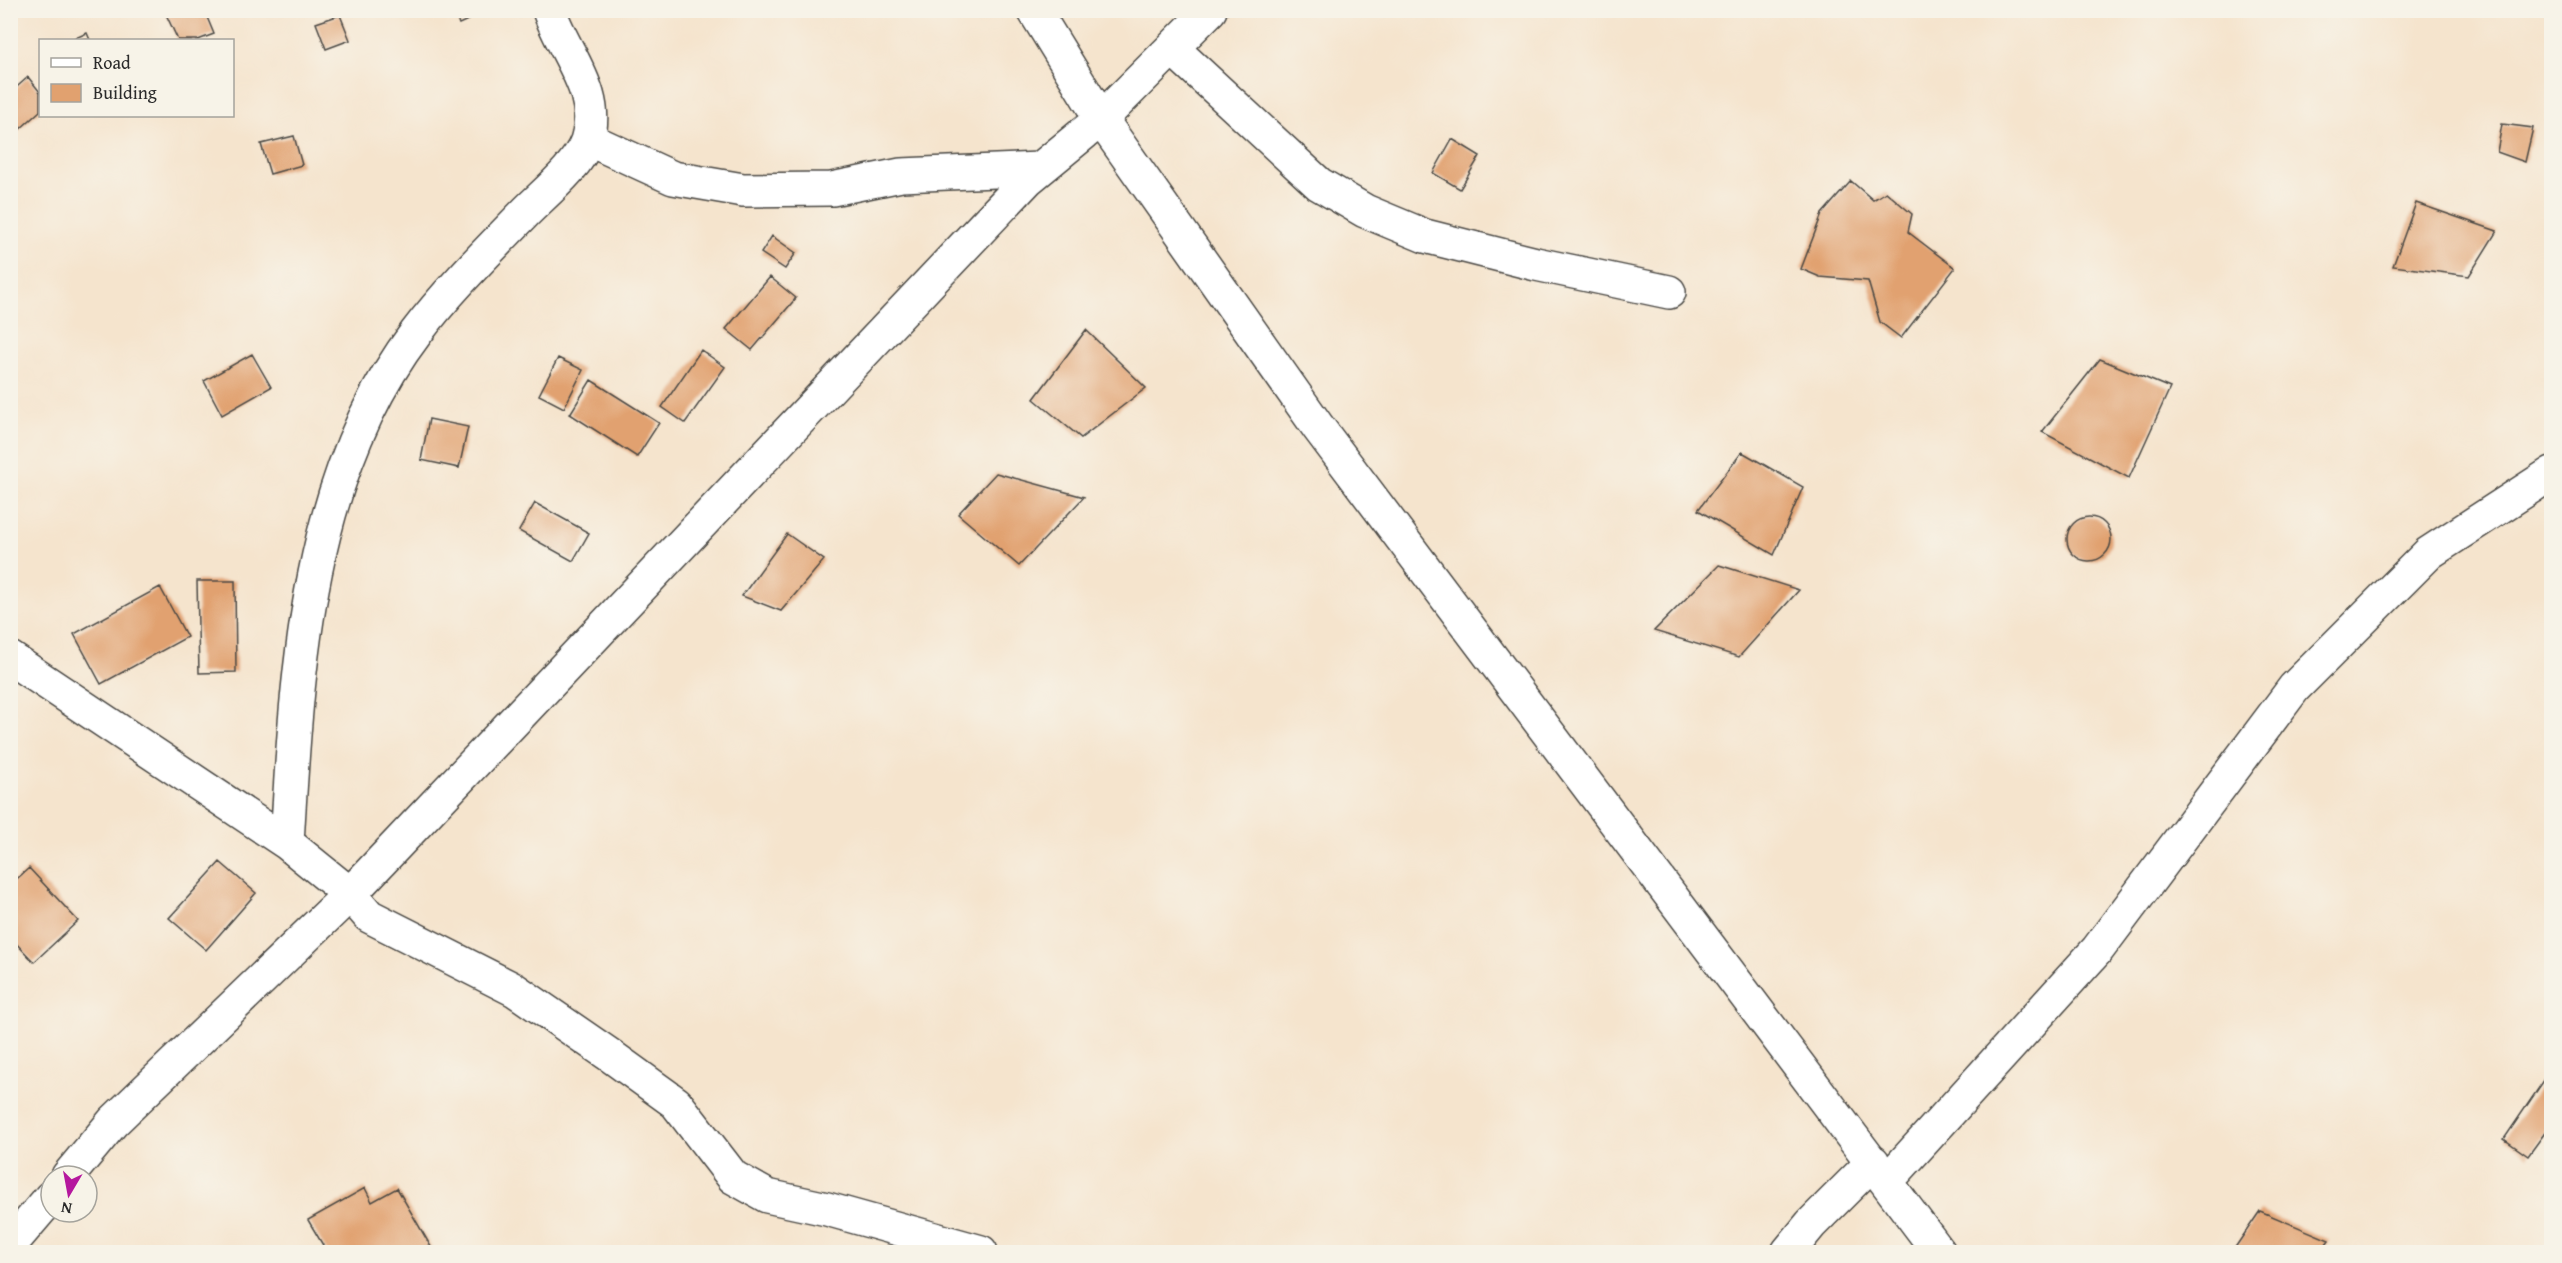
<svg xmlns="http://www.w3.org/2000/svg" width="2562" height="1263" font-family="'Gentium Book Plus',serif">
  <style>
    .building { fill: #e1a16f }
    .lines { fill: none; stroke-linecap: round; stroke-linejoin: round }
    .minor-casing { stroke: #494743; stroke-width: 36 }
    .minor { stroke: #fff; stroke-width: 33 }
  </style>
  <rect width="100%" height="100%" fill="#f7f3e8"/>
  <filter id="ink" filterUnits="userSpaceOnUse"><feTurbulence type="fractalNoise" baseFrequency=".0167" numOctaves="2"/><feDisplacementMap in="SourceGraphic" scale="12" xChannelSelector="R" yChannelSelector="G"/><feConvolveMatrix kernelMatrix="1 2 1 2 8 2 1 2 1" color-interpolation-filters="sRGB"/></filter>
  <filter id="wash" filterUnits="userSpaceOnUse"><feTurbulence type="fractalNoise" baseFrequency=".008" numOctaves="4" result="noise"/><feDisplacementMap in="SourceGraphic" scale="24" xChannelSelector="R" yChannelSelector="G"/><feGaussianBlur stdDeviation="1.35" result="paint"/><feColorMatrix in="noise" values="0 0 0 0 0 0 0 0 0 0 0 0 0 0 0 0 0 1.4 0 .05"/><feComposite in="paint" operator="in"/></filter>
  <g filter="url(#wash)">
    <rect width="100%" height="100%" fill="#f5e4cd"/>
    <g id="blocks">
      <path class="building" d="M164 10H204L214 34 198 40H178Z
        M453 10H490L459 24Z
        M340 15 350 40 326 49 316 23Z
        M87 33 90 40H71Z
        M28 77 40 92V111L10 138V93Z
        M2502 124 2533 128 2525 162 2497 152Z
        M294 136 302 165 270 174 261 144Z
        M1452 139 1480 156 1460 189 1433 173Z
        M1851 181 1873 200 1886 192 1912 214 1908 232 1955 268 1901 338 1880 322 1868 281 1820 277 1801 269 1822 214Z
        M2416 203 2497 231 2469 276 2393 266Z
        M772 236 796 253 785 269 761 253Z
        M770 277 796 298 752 350 726 329Z
        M1086 330 1146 388 1081 438 1034 399Z
        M701 350 725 367 685 423 662 407Z
        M252 354 271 387 222 415 204 381Z
        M558 358 583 370 564 408 539 395Z
        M2100 359 2170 388 2129 478 2042 432Z
        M591 380 659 423 637 457 570 414Z
        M429 419 468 427 459 468 421 460Z
        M1742 452 1803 487 1774 555 1698 510Z
        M996 473 1084 497 1019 566 958 514Z
        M535 503 589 533 573 561 519 531Z
        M2067 539a22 22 0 1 1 44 0a22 22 0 1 1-44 0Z
        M787 534 824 560 781 611 742 596Z
        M1719 565 1799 590 1739 657 1654 631Z
        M197 581H235L236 672 199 673Z
        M160 587 187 637 101 684 74 634Z
        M220 862 256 893 206 950 169 918Z
        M29 868 78 921 34 962 10 937V885Z
        M2549 1073 2552 1074V1123L2528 1156 2504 1139Z
        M365 1188 372 1202 397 1188 434 1252H327L308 1220Z
        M2260 1211 2329 1240 2320 1252H2232Z"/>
    </g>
  </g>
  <g filter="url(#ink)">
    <use href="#blocks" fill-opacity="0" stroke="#494743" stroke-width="1.5"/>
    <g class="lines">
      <defs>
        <path id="minor" d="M1034 10 1101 119 1318 427 1939 1252
          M1172 48 1319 184 1365 211 1425 236 1536 264 1669 292
          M588 139 673 178 743 190 832 189 901 175 1040 169
          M10 658 287 843 350 894 369 916 515 990 611 1056 676 1103 733 1177 767 1196 827 1209 981 1252
          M287 843C297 670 307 476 416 333 446 293 488 251 523 215 542 195 578 167 587 141 603 94 564 54 549 10
          M68 1176 113 1122 350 894 1028 179 1101 119 1210 10
          M1887 1181 2098 949 2294 688 2429 553 2552 473
          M10 1245 51 1197
          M1788 1252 1811 1224 1873 1162"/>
      </defs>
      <use href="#minor" class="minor-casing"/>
      <use href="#minor" class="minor"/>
    </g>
  </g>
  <rect width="2562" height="1263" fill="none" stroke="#f7f3e8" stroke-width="36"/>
  <rect x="39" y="39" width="195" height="78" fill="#f7f3e8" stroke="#a5a39c" stroke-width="1.5"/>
  <rect x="51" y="58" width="30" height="9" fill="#ffffff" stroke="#a5a39c" stroke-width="1.5"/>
  <text x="93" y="69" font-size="18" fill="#2b2b2b">Road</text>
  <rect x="51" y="84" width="30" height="18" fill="#e1a16f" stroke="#a5a39c" stroke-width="1.5"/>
  <text x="93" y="99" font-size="18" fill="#2b2b2b">Building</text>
  <g transform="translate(69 1194) rotate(190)"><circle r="28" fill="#f7f3e8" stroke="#a5a39c" stroke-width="1.5"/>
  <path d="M0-4.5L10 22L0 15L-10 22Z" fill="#b5179e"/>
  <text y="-9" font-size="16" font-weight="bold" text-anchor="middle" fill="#2b2b2b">N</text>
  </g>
</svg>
